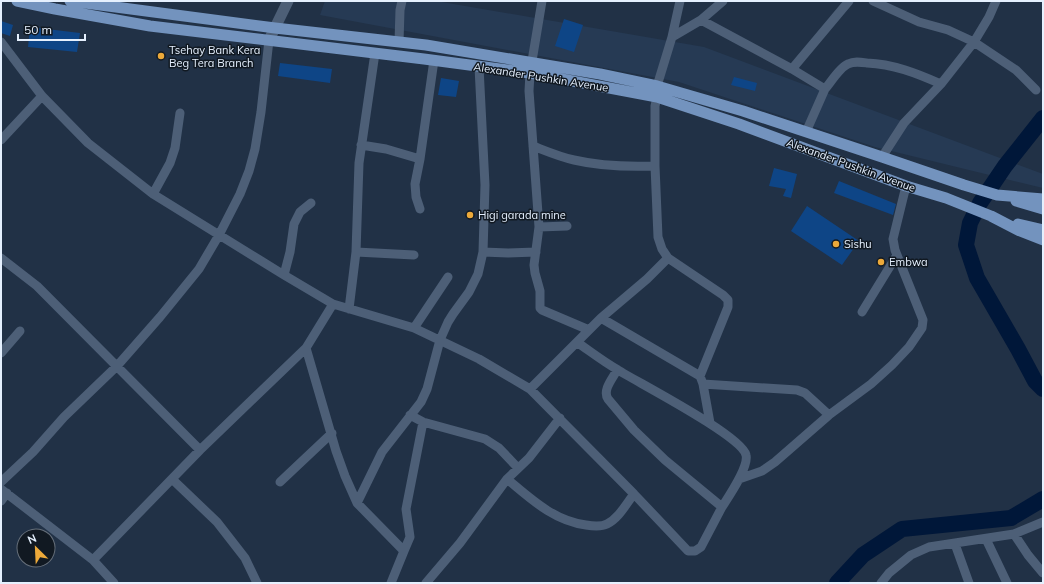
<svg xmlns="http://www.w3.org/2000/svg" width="1044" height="584" font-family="Mulish,sans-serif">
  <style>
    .built { fill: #263a54 }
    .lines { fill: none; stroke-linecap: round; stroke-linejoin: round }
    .river { stroke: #001739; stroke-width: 16 }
    .building { fill: #0e4586 }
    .minor { stroke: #4d5f77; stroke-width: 9 }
    .tertiary { stroke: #4d5f77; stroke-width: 11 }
    .primary { stroke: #7393be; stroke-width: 11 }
    .poi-dot { fill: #eca93a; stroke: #111922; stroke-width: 1.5 }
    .labels { text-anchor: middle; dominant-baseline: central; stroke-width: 3; stroke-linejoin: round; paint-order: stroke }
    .poi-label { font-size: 11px; fill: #e5f0fe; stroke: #111922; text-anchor: start }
    .street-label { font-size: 11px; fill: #e5f0fe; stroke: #111922 }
  </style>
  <rect width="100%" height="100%" fill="#213146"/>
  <path class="built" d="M325 1H436L704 47 1043 174V188L875 147 679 82 320 15Z"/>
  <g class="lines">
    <path class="river" d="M1043 118 1005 166 980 203 970 223 966 245 977 278 1018 349 1035 381 1043 389
      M837 583 863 555 902 529 1011 518 1043 499"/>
  </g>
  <path class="building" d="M564 19 583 25 574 52 555 46Z
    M1 21 13 25 10 36 1 33Z
    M30 27 80 33 77 52 28 47Z
    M280 63 332 69 330 83 278 76Z
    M734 77 757 83 755 91 731 85Z
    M441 78 459 81 456 97 438 95Z
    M774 168 797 174 791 198 783 196 786 189 769 186Z
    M839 181 896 204 893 215 834 193Z
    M807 206 859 241 842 265 791 231Z"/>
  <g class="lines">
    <path class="minor" d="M542 1 530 73 529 91 539 227 534 265 535 273 540 291V308L542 310 589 330
      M873 1 919 22 948 30 974 42 941 84 904 123 882 157
      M996 1 989 17 974 42 1016 70 1036 90
      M701 20 792 69 849 1
      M672 37 680 1
      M1 42 42 96 88 143 153 194 284 275 333 304
      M399 42 400 10 402 1
      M792 69 825 89C831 82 840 67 848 64 854 61 860 62 867 63 893 64 916 73 941 84
      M657 86 672 37 701 20 723 1
      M806 132 825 89
      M1 140 42 96
      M361 145 386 149 420 159
      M533 146C546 151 560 157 574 160 600 166 629 167 655 166
      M153 194 170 163 175 148 180 113
      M420 209 416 197 415 184 420 159 434 60
      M539 227 567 226
      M356 252 414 255
      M483 252 508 253 536 252
      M1 258 37 286 200 450
      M668 258 723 295 728 300V307L700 376
      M284 275 290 252 294 224 300 212 311 203
      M349 309 356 252 359 163 375 53
      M862 312 897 255
      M601 318 700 376 703 384 710 423
      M414 328 448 277
      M578 343C591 352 604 362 618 370 639 383 742 436 746 455 749 467 729 496 722 507L665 460 634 430 608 399C602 390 613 378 617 370
      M306 348 336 451 345 476 357 503 404 551 391 583
      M1 353 20 331
      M703 384 797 390 805 393 829 415
      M530 389 601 318 647 279 668 258 662 249 658 237 655 166V106L657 97
      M410 415 423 422 485 439 499 448 518 468
      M172 479 217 522 245 558 257 583
      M507 479C531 499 554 521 586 525 592 526 601 527 607 524 619 518 626 504 634 494
      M739 479 762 471 775 462 829 415 871 384 892 365 909 347 922 328 923 320 895 250 893 239 906 186
      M1 482 33 452 64 417 117 366 160 317 199 269 219 235 240 194 249 171 255 149 261 112 269 40
      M280 482 332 433
      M1 489 93 560 114 583
      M1 501 7 493
      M357 503 382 452 421 402 427 389 440 340 448 322 453 314 469 292 478 274 483 252 485 185 479 67
      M1014 534 1028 555 1043 573
      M986 539 1007 583
      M955 544 969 583
      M404 551 410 537 406 509 423 422
      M93 560 200 450 306 348 333 304 414 328 479 359 530 389 634 494 688 551H695L701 547 722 507
      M426 583 460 543 507 479 529 458 560 418
      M881 583 889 573 911 555 929 547 1014 534 1043 522"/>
    <path class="tertiary" d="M269 40 288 1"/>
    <path class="primary" d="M17 1 55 9 150 26 424 59 530 73 657 97 739 124 906 186 946 198 991 216 1020 231 1043 240
      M70 1 275 28 426 45 600 74 657 86 743 111 882 157 964 185 997 195 1043 199
      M1016 201 1043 209
      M1018 224 1043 230"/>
  </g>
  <g class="poi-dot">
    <circle cx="161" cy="56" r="4"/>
    <circle cx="470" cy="215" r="4"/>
    <circle cx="836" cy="244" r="4"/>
    <circle cx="881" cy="262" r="4"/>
  </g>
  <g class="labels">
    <g class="poi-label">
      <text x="169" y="50">Tsehay Bank Kera<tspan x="169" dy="13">Beg Tera Branch</tspan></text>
      <text x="478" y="215">Higi garada mine</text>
      <text x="844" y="244">Sishu</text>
      <text x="889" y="262">Embwa</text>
    </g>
    <g class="street-label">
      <text transform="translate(541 77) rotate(9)">Alexander Pushkin Avenue</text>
      <text transform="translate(851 165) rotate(20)">Alexander Pushkin Avenue</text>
    </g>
  </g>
  <rect width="1044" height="584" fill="none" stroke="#e5f0fe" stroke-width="4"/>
  <g transform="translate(36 548) rotate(336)"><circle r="19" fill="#111922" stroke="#666f7a"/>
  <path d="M0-3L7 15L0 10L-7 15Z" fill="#eca93a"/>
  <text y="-6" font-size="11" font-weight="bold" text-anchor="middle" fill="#e5f0fe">N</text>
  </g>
  <path d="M18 34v6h67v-6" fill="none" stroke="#e5f0fe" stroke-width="2"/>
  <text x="24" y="34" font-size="12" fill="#e5f0fe" stroke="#111922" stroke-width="3" paint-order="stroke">50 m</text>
</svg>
